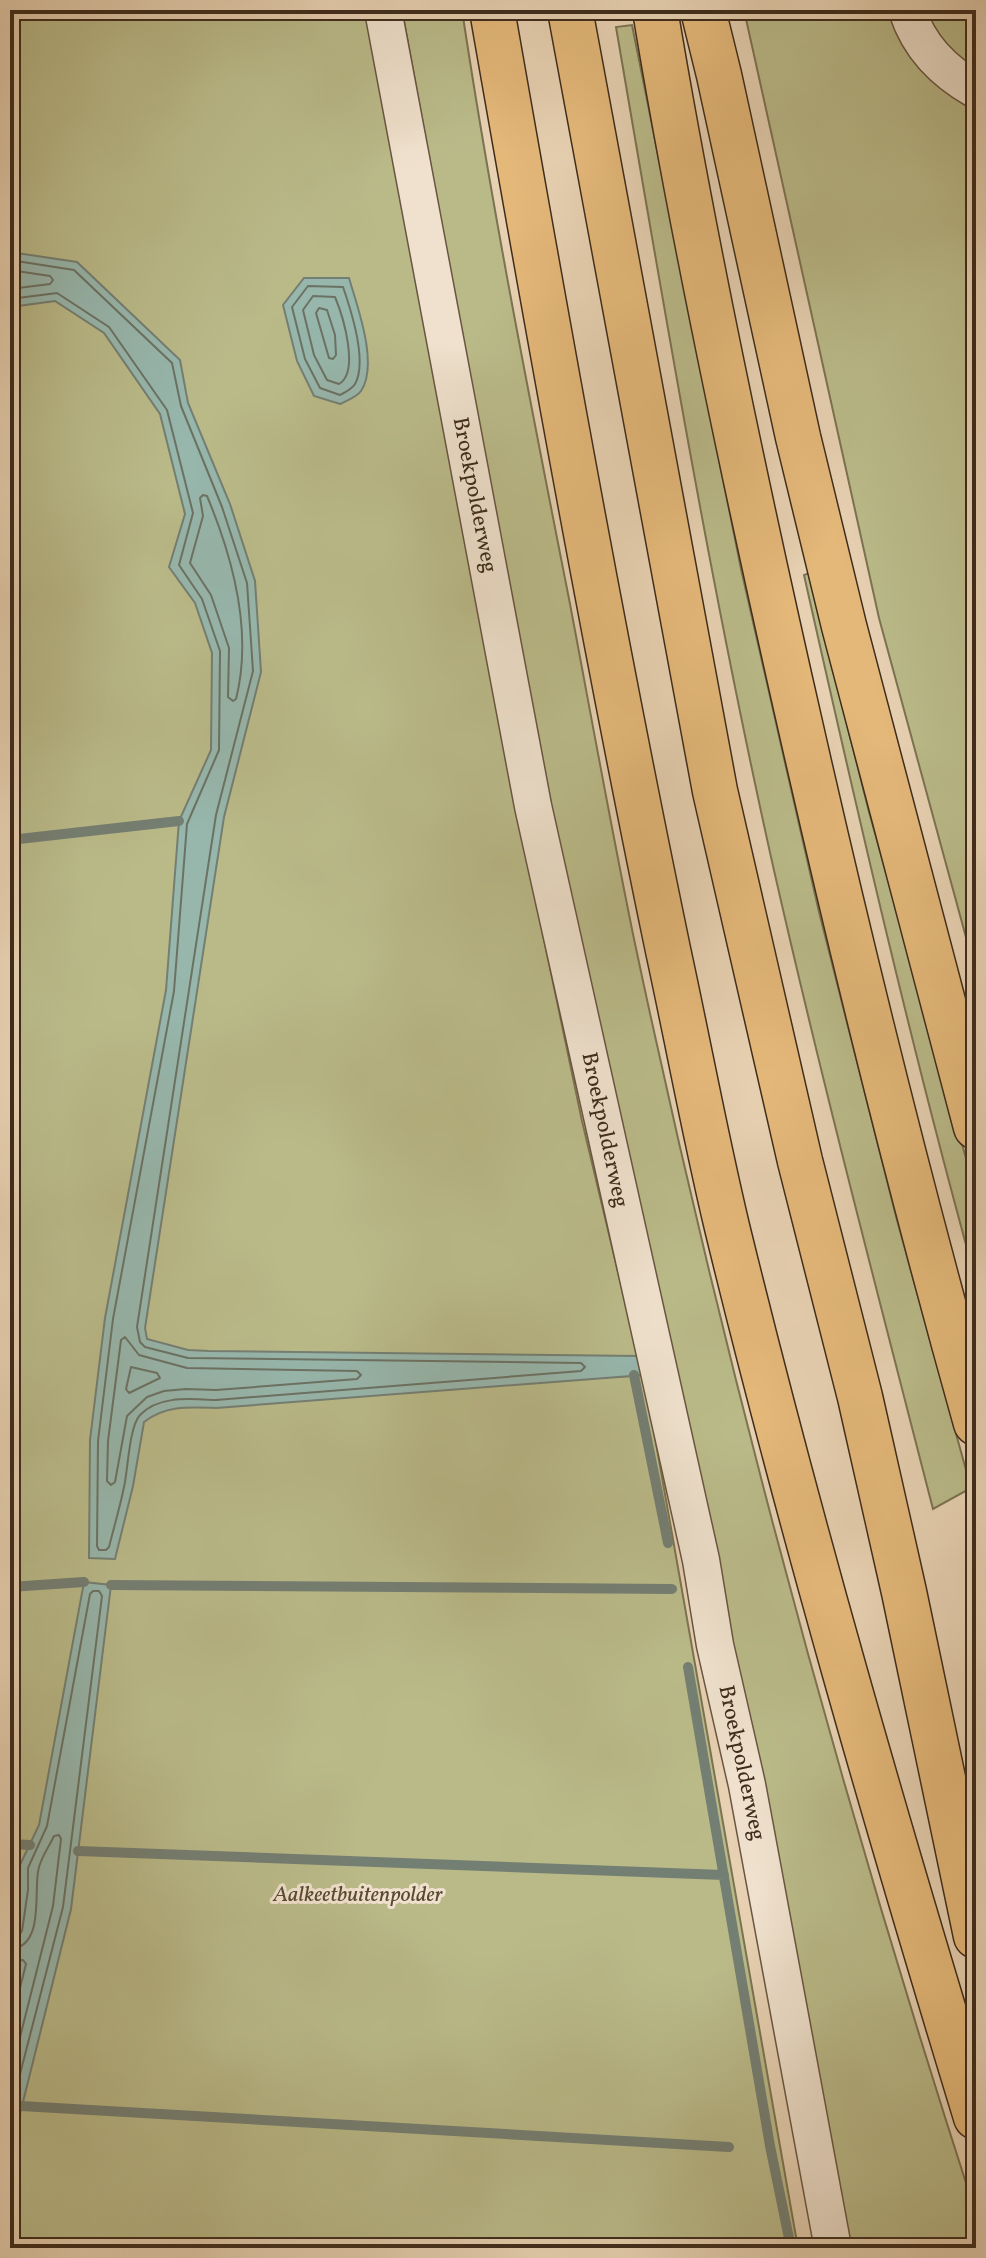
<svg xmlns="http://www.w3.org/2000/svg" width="986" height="2258" font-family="Vollkorn,serif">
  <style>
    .green { fill: #baba89; stroke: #7c7352; stroke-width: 2 }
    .water { fill: #97b7ad; stroke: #747f73; stroke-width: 2 }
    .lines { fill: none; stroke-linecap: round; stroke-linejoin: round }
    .shore { stroke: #6b7264; stroke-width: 2 }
    .stream { stroke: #747f73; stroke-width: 10 }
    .minor-casing { stroke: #695542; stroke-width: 39 }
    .highway-casing { stroke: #3f2c1c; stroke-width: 47 }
    .minor { stroke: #efe1cd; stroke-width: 36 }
    .highway { stroke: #e4b879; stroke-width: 44 }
    .labels { text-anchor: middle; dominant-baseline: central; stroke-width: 6; stroke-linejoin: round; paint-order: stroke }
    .street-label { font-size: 22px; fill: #3f2c1c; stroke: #efe1cd }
    .park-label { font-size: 22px; font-style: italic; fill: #584832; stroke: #efe1cd }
  </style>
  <rect width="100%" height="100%" fill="#e7d1b2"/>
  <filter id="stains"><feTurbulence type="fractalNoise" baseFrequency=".0025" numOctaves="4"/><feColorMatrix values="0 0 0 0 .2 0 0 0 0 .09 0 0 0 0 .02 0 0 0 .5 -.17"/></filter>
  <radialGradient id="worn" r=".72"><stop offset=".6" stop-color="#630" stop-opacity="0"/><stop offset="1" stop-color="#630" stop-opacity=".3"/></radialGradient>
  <path class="green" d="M10 10H367L517 810 582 1121 638 1356 615 1377 644 1375 798 2248H10Z
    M402 10H462C492 209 531 406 570 604 591 715 611 827 634 939 725 1369 840 1795 976 2214V2248H848L548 805Z
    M744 10H890L976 105V974L879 618Z
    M923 10H976V72L951 55Z
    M632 25 741 569 819 912 897 1220 971 1488 933 1509C878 1295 822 1082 773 866 711 589 664 308 616 27Z
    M809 573 869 812 976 1194V1281C911 1047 857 811 804 575Z"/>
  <path class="water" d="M10 252 77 262 180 360 188 403 230 504 255 581 261 672 224 817 145 1328 147 1339 188 1350 209 1351 638 1356 644 1375 216 1408C189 1407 166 1405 144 1422L133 1486 115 1559 89 1558 90 1440 105 1318 166 990 179 821 211 750 212 653 195 603 169 567 185 514 160 414 104 333 55 301 10 307Z
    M304 278H349C357 306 379 364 361 391 357 397 346 401 340 404L314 396 297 361 283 305Z
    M84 1582 111 1585 71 1909 18 2122 10 2121V1955L20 1889 19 1867 39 1825Z"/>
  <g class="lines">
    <path class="shore" d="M10 260 74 270 172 363 181 406 222 507 247 583 253 671 216 815 137 1327 140 1342 145 1347 188 1358 581 1363 585 1367 581 1371 216 1400C191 1399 159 1395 140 1415 129 1427 128 1470 124 1487 120 1507 114 1527 109 1547L106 1550H99L97 1546 98 1441 113 1319 174 991 187 824 219 750 220 651 202 599 179 565 193 513 167 410 109 327 57 293 10 299
      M10 270 50 276 53 280 50 284 10 289
      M308 286 343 287C351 310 368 361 355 384 352 389 346 392 340 395L320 388 305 359 292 307Z
      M313 296 335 297C343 316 360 372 339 384L327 380 314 355 303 310Z
      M319 308 327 310 335 335 336 355 333 359 329 358 316 313Z
      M203 495 207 496C233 558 253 632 236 699L233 701 228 697 229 648 211 595 190 563 203 516 200 498Z
      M125 1337 139 1355 187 1368 357 1371 361 1375 357 1379 216 1390 186 1389 164 1391 147 1397 127 1416 115 1482 111 1485 107 1481 108 1441 121 1340Z
      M131 1367 157 1373 160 1378 129 1393 126 1389Z
      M10 1939 17 1938 22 1931 28 1890V1868L47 1826 90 1594 93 1591H99L102 1596 63 1907 10 2113
      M10 1949C44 1947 34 1895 38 1872 39 1860 49 1847 54 1836L59 1835 61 1839 53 1906 10 2077
      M10 1961 23 1960 26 1964 10 2028"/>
    <path class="stream" d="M10 840 179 821
      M634 1375 668 1543
      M111 1585 672 1589
      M10 1587 84 1582
      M688 1667 770 2146 791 2248
      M10 1844 30 1845
      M78 1851 724 1875
      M21 2106 729 2147"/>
    <defs>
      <path id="minor" d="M383 10 533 806 701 1560 715 1645 747 1785 833 2248
        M907 10C919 47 943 71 976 90"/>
      <path id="highway" d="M492 10C547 324 603 638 668 950 688 1042 705 1135 727 1227 800 1526 886 1822 976 2117
        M570 10 715 791 800 1161 860 1397 904 1592 976 1936
        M655 10C695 249 746 487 800 724 853 958 911 1192 976 1423
        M703 10 719 75 798 437 844 626 976 1127"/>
    </defs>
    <use href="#minor" class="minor-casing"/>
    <use href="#highway" class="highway-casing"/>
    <use href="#minor" class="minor"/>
    <use href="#highway" class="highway"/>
  </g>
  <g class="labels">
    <g class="street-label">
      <text transform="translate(474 495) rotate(79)">Broekpolderweg</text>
      <text transform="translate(604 1130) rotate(78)">Broekpolderweg</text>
      <text transform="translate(741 1763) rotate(78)">Broekpolderweg</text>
    </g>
    <g class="park-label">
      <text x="358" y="1895">Aalkeetbuitenpolder</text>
    </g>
  </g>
  <rect width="986" height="2258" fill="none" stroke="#e7d1b2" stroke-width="40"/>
  <rect x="12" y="12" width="962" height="2234" fill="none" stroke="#3f2c1c" stroke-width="4"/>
  <rect x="20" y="20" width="946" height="2218" fill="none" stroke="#3f2c1c" stroke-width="2"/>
  <rect width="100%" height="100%" filter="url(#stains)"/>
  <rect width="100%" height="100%" fill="url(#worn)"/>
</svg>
